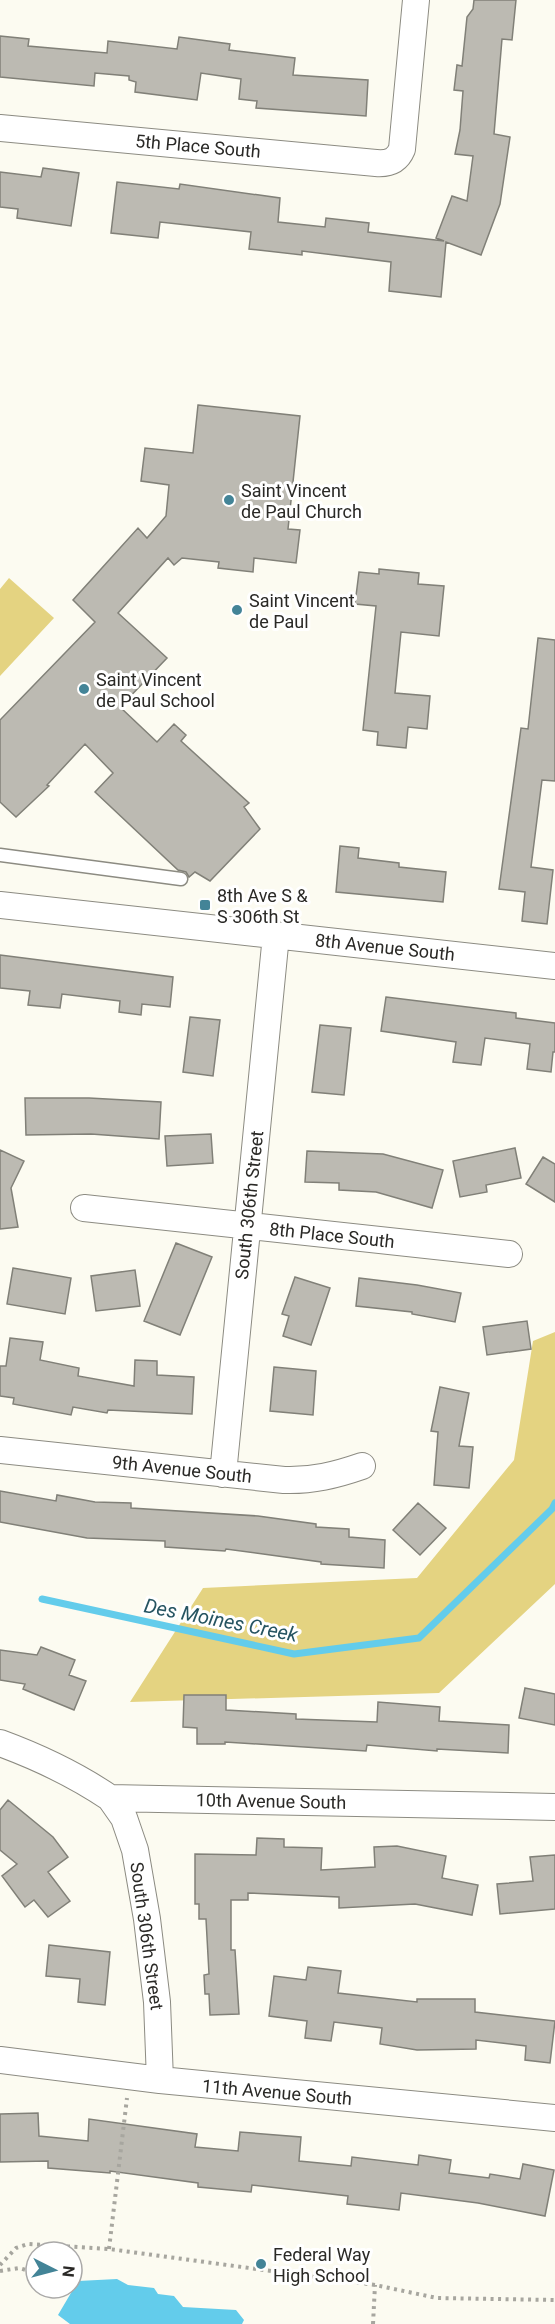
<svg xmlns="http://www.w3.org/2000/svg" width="555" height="2324" font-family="Roboto,sans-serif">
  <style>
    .green { fill: #e4d381 }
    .water { fill: #63cceb }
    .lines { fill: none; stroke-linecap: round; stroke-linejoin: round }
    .stream { stroke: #63cceb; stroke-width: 7 }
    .building { fill: #bcbab2; stroke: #818078; stroke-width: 1.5 }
    .service-casing { stroke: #8c8b82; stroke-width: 15 }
    .minor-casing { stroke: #8c8b82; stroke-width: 28 }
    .path { stroke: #a7a69f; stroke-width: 4; stroke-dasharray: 3 4.5; stroke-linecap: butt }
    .service { stroke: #fff; stroke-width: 12 }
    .minor { stroke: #fff; stroke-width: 26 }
    .poi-dot { fill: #438497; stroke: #fff; stroke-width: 2 }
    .labels { text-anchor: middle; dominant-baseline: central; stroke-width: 6; stroke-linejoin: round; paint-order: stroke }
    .street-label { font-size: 18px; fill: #2a2926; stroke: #fff }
    .poi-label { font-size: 18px; fill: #2a2926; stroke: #fff; text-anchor: start }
    .water-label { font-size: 20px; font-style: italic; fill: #265461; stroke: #fff }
  </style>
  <rect width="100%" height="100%" fill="#fcfbf1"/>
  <path class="green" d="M9 578 54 618 0 676V589Z
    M555 1332V1584L439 1693 130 1702 203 1588 417 1578 514 1460 533 1341Z"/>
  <path class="water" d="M117 2279 128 2285 154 2288 158 2294 174 2296 183 2307 236 2310 244 2320 242 2324H70L58 2315 78 2281Z"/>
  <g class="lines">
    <path class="stream" d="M42 1599 294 1654 419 1638 552 1509 555 1503"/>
  </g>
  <path class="building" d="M474 0H516L512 40 502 39 494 134 510 137 500 204 481 255 446 242 441 297 389 291 391 262 302 251V255L249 249 251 232 160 222 158 238 111 233 117 182 179 189 180 184 280 198 278 222 325 227 326 218 369 223 368 232 444 241 436 238 452 196 467 201 473 156 455 154 460 130 463 91 454 90 457 65 462 66 467 17 473 9Z
    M0 36 29 39 28 46 107 53 108 41 177 49 179 37 230 44 229 50 295 58 293 75 368 80 366 116 256 108 257 101 239 99 241 79 201 73 197 100 135 92 136 82 129 80V76L95 73 94 86 0 77Z
    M43 168 79 173 71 226 17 218 18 209 0 207V172L41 177Z
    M198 405 300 416 288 529 300 530 296 563 254 558 253 572 218 568 219 562 182 558 174 565 168 558 118 613 167 658 120 707 157 742 174 724 186 735 181 741 249 803 244 807 260 829 210 881 195 872 189 877 186 872 178 870 95 792 113 773 85 744 47 785 49 786 16 817 0 802V720L95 622 73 600 138 528 147 538 166 516 169 485 141 481 145 448 193 453Z
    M379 569 419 573 418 584 444 586 439 636 401 632 395 693 430 696 427 729 408 727 406 748 377 745 378 732 363 730 376 606 355 604 359 572 379 574Z
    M538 638 555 640V781L542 780 531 867 553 870 547 924 522 921 525 892 499 889 521 728 528 729Z
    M340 846 359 848 358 858 399 863V867L446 872 443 902 336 892Z
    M0 955 173 977 170 1007 142 1004 141 1015 119 1012 120 1001 62 994 60 1008 28 1005 30 991 0 988Z
    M386 997 516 1013V1018L555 1023V1052H553L551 1072 527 1069 530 1044 485 1038 481 1065 453 1062 456 1042 381 1031Z
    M190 1017 220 1020 213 1076 183 1072Z
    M320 1025 351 1028 344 1095 312 1092Z
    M25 1098H89L161 1102 159 1139 91 1134 26 1135Z
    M211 1134 213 1163 167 1166 165 1136Z
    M515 1148 521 1178 486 1185 487 1192 460 1197 453 1161Z
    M0 1150 24 1161 11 1188 18 1227 0 1229Z
    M307 1151 383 1154 443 1170 432 1208 376 1192 339 1190V1183L305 1182Z
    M543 1157 555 1164V1202L526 1184Z
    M176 1243 212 1257 180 1335 144 1321Z
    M13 1268 71 1278 65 1314 7 1304Z
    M135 1270 140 1306 96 1311 91 1276Z
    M295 1277 330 1288 311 1345 283 1336 289 1316 282 1314Z
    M359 1278 417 1285 461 1293 455 1322 412 1314V1312L356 1306Z
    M527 1321 531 1349 487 1355 483 1327Z
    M10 1338 43 1342 40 1360 79 1368 78 1376 134 1386 135 1360 157 1361V1375L194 1377 192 1414 108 1410 107 1413 73 1407 71 1415 13 1404 14 1398 0 1396V1366H6Z
    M274 1367 316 1371 313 1415 270 1411Z
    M440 1387 469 1393 459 1446 473 1447 469 1488 434 1485 438 1432 431 1431Z
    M0 1491 56 1501 57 1495 95 1502 131 1503V1508L258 1516 316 1524V1527L349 1529V1537L385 1540 384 1568 321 1564V1562L226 1549 225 1551 165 1547V1541L87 1538 0 1522Z
    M418 1503 446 1528 420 1555 393 1530Z
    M41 1647 75 1660 69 1675 86 1681 74 1710 23 1689 25 1684 0 1680V1650L37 1655Z
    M525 1688 555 1694V1725L519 1718Z
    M184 1695H226V1710L296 1714V1719L377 1722 378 1702 440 1707 439 1721 509 1725 508 1753 437 1749V1751L367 1745 366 1751 225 1742V1744H197V1728L183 1727Z
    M8 1800 53 1837 68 1857 48 1872 70 1901 48 1917 34 1900 25 1907 2 1876 17 1864 0 1850V1810Z
    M257 1838 284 1839V1847L322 1848 321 1870 375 1867 374 1847 397 1846 446 1856 442 1878 478 1885 472 1915 415 1904 339 1908V1897L248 1893V1900H231V1950H235L239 2014 210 2015 209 1994H205L204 1975 209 1974 206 1919H199V1904H195V1854L256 1855Z
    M555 1855V1909L500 1914 497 1884 533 1881 530 1857Z
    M49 1945 110 1952 105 2005 78 2002 80 1979 46 1976Z
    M308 1967 341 1971 338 1993 417 2002V1999H475V2012L555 2021 550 2063 525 2060 526 2046 476 2040V2049L417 2050 380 2044 382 2028 334 2022 331 2041 305 2038 307 2021 269 2016 274 1976 306 1980Z
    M38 2113 39 2136 88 2141 89 2119 197 2134 195 2147 238 2151 240 2132 301 2137 299 2161 351 2166 352 2157 418 2165 419 2155 451 2160 449 2173 489 2178 490 2174 520 2179 523 2164 554 2170 545 2216 478 2203 401 2193 399 2210 347 2204 348 2196 252 2185 251 2192 198 2187V2183L110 2171V2173L48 2168V2161L0 2162V2114Z"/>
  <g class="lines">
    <defs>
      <path id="service" d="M0 855 181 879"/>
      <path id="minor" d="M0 128 376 163C389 164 397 161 402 149L416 0
        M0 905 555 966
        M84 1208 509 1254
        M0 1450 284 1480C312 1481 336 1475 362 1466
        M223 1474 276 935
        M0 1743C38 1757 76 1775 110 1798L555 1807
        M110 1798 124 1818 135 1850 147 1919 157 2002 160 2080
        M0 2060 160 2080 555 2118"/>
    </defs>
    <use href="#service" class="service-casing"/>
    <use href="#minor" class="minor-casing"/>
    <path class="path" d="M109 2249 127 2098
      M0 2265 16 2248 28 2244 109 2249 375 2285 437 2298 555 2300
      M0 2271 19 2268 36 2273
      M373 2324 375 2285"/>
    <use href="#service" class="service"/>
    <use href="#minor" class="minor"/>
  </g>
  <g class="poi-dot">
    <circle cx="229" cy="500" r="6"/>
    <circle cx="237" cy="610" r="6"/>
    <circle cx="84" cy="689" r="6"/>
    <rect x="199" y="899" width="12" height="12" rx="3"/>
    <circle cx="261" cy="2264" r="6"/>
  </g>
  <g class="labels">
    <g class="street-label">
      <text transform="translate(198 146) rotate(5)">5th Place South</text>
      <text transform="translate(385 947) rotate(6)">8th Avenue South</text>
      <text transform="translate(249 1205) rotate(-84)">South 306th Street</text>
      <text transform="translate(332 1235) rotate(6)">8th Place South</text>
      <text transform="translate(182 1469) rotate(6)">9th Avenue South</text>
      <text transform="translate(271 1801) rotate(1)">10th Avenue South</text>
      <text transform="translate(147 1936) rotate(82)">South 306th Street</text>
      <text transform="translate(277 2092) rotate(5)">11th Avenue South</text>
    </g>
    <g class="poi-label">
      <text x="241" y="490">Saint Vincent<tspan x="241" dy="21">de Paul Church</tspan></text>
      <text x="249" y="600">Saint Vincent<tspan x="249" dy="21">de Paul</tspan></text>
      <text x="96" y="679">Saint Vincent<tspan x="96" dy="21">de Paul School</tspan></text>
      <text x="217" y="895">8th Ave S &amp;<tspan x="217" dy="21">S 306th St</tspan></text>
      <text x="273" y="2254">Federal Way<tspan x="273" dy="21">High School</tspan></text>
    </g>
    <g class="water-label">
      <text transform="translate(221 1620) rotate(11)">Des Moines Creek</text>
    </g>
  </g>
  <g transform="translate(54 2270) rotate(96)"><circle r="28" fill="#ffffff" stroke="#aaa9a8" stroke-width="1.5"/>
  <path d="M0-4.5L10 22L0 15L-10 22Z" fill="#438497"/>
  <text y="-9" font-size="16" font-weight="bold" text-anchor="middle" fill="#2a2926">N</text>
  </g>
</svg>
